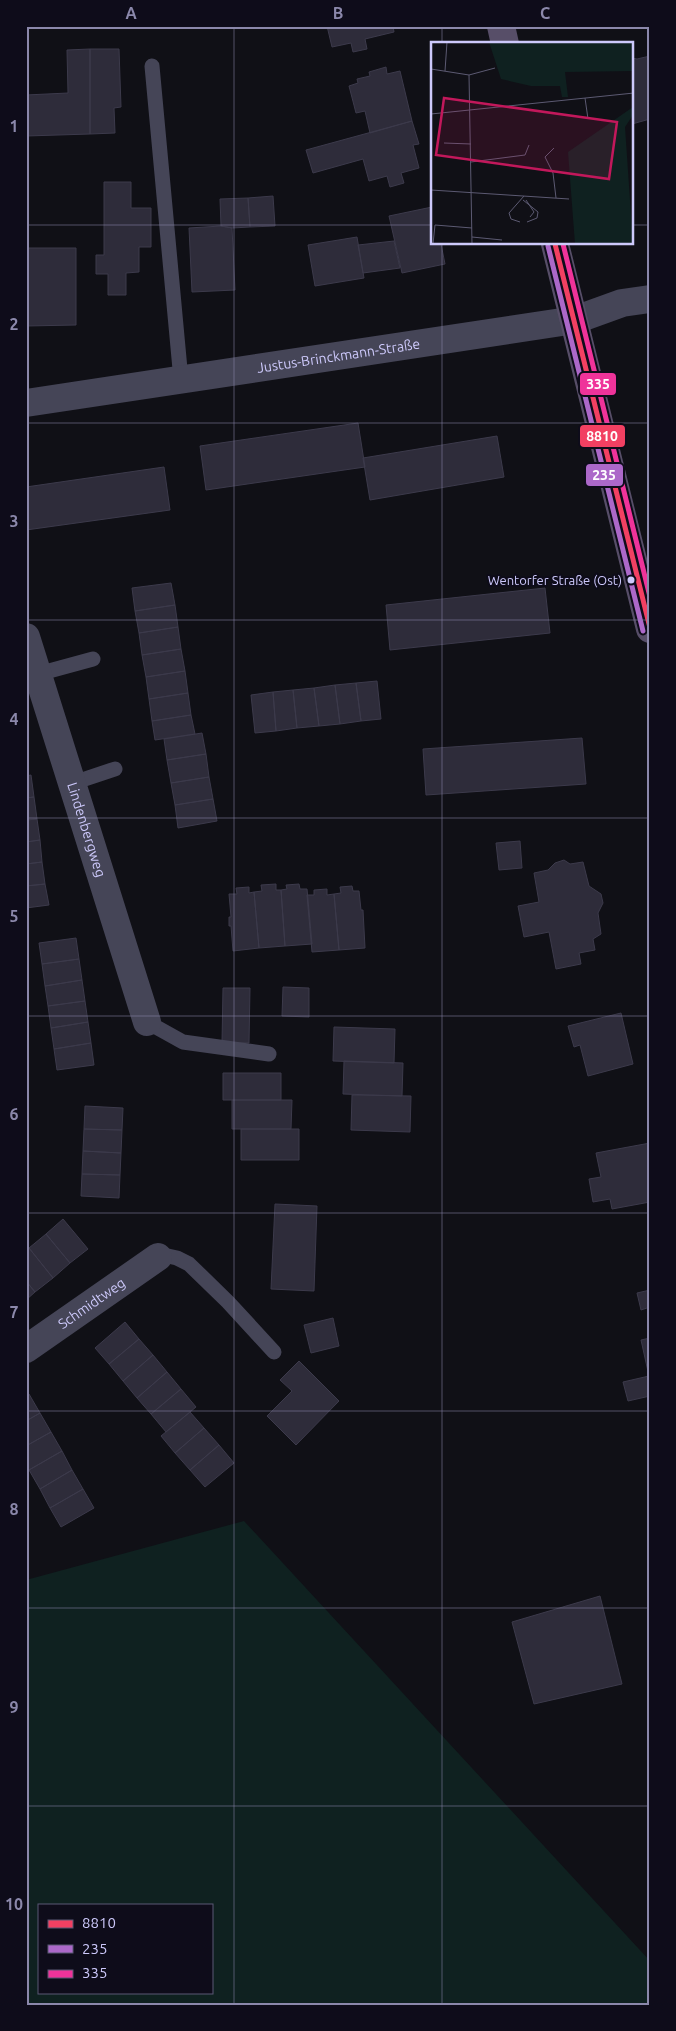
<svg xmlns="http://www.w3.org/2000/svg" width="676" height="2031" font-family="Ubuntu,sans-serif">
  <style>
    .green { fill: #0f2120; fill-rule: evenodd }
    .building { fill: #2e2c3a; stroke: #3c3a4b }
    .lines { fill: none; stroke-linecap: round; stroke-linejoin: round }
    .service { stroke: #454557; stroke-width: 15 }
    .minor { stroke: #454557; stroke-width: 28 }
    .primary { stroke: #574e68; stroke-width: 28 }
    .bus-1-casing { stroke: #0e0c1a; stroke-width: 9 }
    .bus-2-casing { stroke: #0e0c1a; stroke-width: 9 }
    .bus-3-casing { stroke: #0e0c1a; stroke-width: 9 }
    .bus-1 { stroke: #f24062; stroke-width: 5 }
    .bus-2 { stroke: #ac68c9; stroke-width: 5 }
    .bus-3 { stroke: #ef339a; stroke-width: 5 }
    .grid { fill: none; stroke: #8b88ab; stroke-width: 1; stroke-opacity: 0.55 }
    .bus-dot { fill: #cdc9fb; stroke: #0e0c1a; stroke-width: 2 }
    .labels { text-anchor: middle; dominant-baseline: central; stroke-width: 4; stroke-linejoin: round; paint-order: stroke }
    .bus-label { font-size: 13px; fill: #cdc9fb; stroke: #0e0c1a; text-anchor: end }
    .street-label { font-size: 14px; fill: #cdc9fb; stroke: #0e0c1a }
    .inset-road { fill: none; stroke: #5c5a72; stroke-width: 1 }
    .view { fill: #c2185b; fill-opacity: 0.15; stroke: #c2185b; stroke-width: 2.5 }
    .inset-edge { fill: none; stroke: #cdc9fb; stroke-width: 2.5 }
    .line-badge { stroke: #0e0c1a; stroke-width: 2 }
    .badge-label { font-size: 14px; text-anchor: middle; font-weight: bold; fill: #fff }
    .neatline { fill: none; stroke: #8b88ab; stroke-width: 2 }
    .grid-label { font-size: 16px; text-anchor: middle; font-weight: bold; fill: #8b88ab }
  </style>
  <rect width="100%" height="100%" fill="#101016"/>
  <path class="green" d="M244 1521 650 1961V2005H26V1580ZM39 1905H211V1992H39Z"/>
  <path class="building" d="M327 26H393L394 32 365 39 367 49 353 52 351 43 332 47Z
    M90 49H119L121 107 114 108 115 133 90 134Z
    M90 49V134L26 136V95L68 93 67 50Z
    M650 56V119L632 124V58L637 59Z
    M386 67 387 74 400 71 412 121 370 133 365 111 356 113 349 86 358 83 357 79 370 76 369 72Z
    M412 121 419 144 413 145 419 168 401 173 404 183 390 187 387 176 369 181 363 159 313 173 306 150Z
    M104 182H131V208H151V247H139V272L126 273V295H108V274H96V255H104Z
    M273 196 275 226 250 227 248 198Z
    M248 198 250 227 232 228 221 226 220 199Z
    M432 207V244H441L445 264 402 273 389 216Z
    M221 226 232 228 235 290 192 292 189 228Z
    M357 237 364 278 315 286 308 245Z
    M394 241 400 268 363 273 358 245Z
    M26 248H76V325L26 326Z
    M358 423 365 467 206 490 200 446Z
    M497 436 504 477 370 500 363 458Z
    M164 467 170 510 26 530V487Z
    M171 583 175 605 135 611 132 588Z
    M545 588 550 633 390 650 386 605Z
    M175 605 178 627 139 633 135 611Z
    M178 627 181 649 142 655 139 633Z
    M181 649 185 671 146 677 142 655Z
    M185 671 188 693 149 699 146 677Z
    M377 681 381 719 361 721 356 683Z
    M356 683 361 721 340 724 335 685Z
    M335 685 340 724 319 726 314 688Z
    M314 688 319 726 297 728 293 690Z
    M293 690 297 728 276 731 273 692Z
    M273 692 276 731 255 733 251 695Z
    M188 693 191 715 152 721 149 699Z
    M191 715 195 734 155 740 152 721Z
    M202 733 206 754 167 760 164 739Z
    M582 738 586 784 426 795 423 749Z
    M206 754 209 777 171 783 167 760Z
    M31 775 34 797 26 798V776Z
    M209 777 213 799 175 805 171 783Z
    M34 797 37 819 26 820V798Z
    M213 799 217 821 178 828 175 805Z
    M37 819 40 840 26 842V820Z
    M40 840 42 862 26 864V842Z
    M520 841 522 868 499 870 496 843Z
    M564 860 570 864 583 862 589 886 601 894 603 903 598 913 601 934 593 939 595 950 579 953 581 964 556 969 549 932 524 937 518 906 539 902 534 873 548 870 555 863Z
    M42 862 45 884 26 886V864Z
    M45 884 49 905 26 908V886Z
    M276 884V890H281L285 946 259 948 254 892 262 891 261 885Z
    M299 884 300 889H307L312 944 285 946 281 890 287 889 286 885Z
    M352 886 353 891H359L361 910H363L365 948 339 950 334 894 341 893 340 887Z
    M249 887V893L254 892 259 948 233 951 231 926H229V917H231L229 894H237L236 888Z
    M327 889V895L334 894 339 950 312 952 307 895H314V890Z
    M76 938 79 959 42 964 39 943Z
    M79 959 82 980 45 986 42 964Z
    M82 980 85 1001 48 1006 45 986Z
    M283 987 309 988V1017L282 1016Z
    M223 988H250L249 1043H222Z
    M85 1001 88 1022 51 1028 48 1006Z
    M621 1013 633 1064 588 1076 580 1045 574 1047 568 1026Z
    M88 1022 91 1043 54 1049 51 1028Z
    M334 1027 395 1029 394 1063 333 1061Z
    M91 1043 94 1065 57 1070 54 1049Z
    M344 1061 403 1063 402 1096 343 1094Z
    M223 1073H281V1100H223Z
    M352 1095 411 1096 410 1132 351 1130Z
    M232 1100H292L291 1129H232Z
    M85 1106 123 1108 122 1130 84 1129Z
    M84 1129 122 1130 121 1153 83 1151Z
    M241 1129H299V1160H241Z
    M650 1143V1202L612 1209 610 1199 593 1202 589 1179 601 1177 596 1153Z
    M83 1151 121 1153 120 1175 82 1174Z
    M82 1174 120 1175 119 1198 81 1196Z
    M275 1204 317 1206 314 1291 271 1289Z
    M63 1219 88 1249 70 1263 46 1234Z
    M46 1234 70 1263 53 1278 29 1248Z
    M29 1248 53 1278 35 1292 26 1281V1250Z
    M26 1281 35 1292 26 1300Z
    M650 1290V1307L641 1310 637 1293Z
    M333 1318 339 1346 311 1353 304 1325Z
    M125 1322 139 1339 109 1364 95 1348Z
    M650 1338V1396L628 1401 623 1382 649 1376 641 1340Z
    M139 1339 153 1355 123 1381 109 1364Z
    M153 1355 167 1372 137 1398 123 1381Z
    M299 1361 339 1401 296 1445 267 1416 292 1391 280 1380Z
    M167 1372 181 1389 151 1414 137 1398Z
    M181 1389 196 1407 166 1432 151 1414Z
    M29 1394 40 1413 26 1421V1396Z
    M190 1412 204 1428 175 1453 161 1436Z
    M40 1413 51 1432 26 1446V1421Z
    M204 1428 219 1445 190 1470 175 1453Z
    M51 1432 62 1451 29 1470 26 1466V1446Z
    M219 1445 234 1463 205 1487 190 1470Z
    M62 1451 72 1470 40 1489 29 1470Z
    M72 1470 83 1489 50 1508 40 1489Z
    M83 1489 94 1508 61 1527 50 1508Z
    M600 1596 622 1684 534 1704 512 1622Z"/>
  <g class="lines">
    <path class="service" d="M152 66 181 380
      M38 674 93 659
      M73 783 115 769
      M147 1022 183 1042 269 1054
      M158 1257 168 1256 177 1258 189 1264 228 1302 274 1352"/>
    <g class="minor">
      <path id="s1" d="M26 403 575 320 622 303 650 299"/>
      <path id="s2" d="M26 637 147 1022"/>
      <path id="s3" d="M26 1349 158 1257"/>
    </g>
    <path class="primary" d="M501 26 505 44
      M555 244 650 629"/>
    <defs>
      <path id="bus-1" d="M555 244 650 628"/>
      <path id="bus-2" d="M548 246 643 631"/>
      <path id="bus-3" d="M563 244 650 597"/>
    </defs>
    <use href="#bus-1" class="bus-1-casing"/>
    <use href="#bus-2" class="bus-2-casing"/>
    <use href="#bus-3" class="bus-3-casing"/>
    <use href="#bus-1" class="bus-1"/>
    <use href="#bus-2" class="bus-2"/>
    <use href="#bus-3" class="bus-3"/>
  </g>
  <path class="grid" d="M234 26V2005M442 26V44M26 225H432M632 225H650M442 244V2005M26 423H650M26 620H650M26 818H650M26 1016H650M26 1213H650M26 1411H650M26 1608H650M26 1806H650"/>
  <circle class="bus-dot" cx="631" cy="580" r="4.5"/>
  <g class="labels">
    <g class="bus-label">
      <text x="622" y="580">Wentorfer Straße (Ost)</text>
    </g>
    <g class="street-label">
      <text stroke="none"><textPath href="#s1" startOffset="316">Justus-Brinckmann-Straße</textPath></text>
      <text stroke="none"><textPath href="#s2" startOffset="202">Lindenbergweg</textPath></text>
      <text stroke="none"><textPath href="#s3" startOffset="80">Schmidtweg</textPath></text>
    </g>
  </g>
  <g transform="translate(431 42)">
    <rect width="202" height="202" fill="#101016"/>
    <path d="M58 0H202V29L134 30 137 55H131L129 44H100L70 37ZM202 65V73L194 85 202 202H144L137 110Z" fill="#0f2120"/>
    <path class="inset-road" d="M0 27 38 33 64 26M14 29 16 0M38 33 41 202M154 56 157 77M0 72 203 51M13 101 40 102M123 106 114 115 122 131 125 156M40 120 94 113 98 103M0 148 138 157M92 158 107 170 106 176 96 180M95 158 103 170 99 175M89 180 80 177 78 171 93 154M41 195 71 198M2 202 4 183 41 186"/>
    <path class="view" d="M13 56 186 80 178 137 5 113Z"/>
    <rect width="202" height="202" class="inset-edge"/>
  </g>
  <g class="line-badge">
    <rect x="579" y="372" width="38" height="24" rx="5" fill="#ef339a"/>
    <rect x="579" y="424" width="47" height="24" rx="5" fill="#f24062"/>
    <rect x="585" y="463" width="39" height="24" rx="5" fill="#ac68c9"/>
  </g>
  <g class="badge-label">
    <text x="598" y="389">335</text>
    <text x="602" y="441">8810</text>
    <text x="604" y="480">235</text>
  </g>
  <rect width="676" height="2031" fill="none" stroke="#0e0c1a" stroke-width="55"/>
  <rect x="38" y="1904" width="175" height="90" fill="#0e0c1a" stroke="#5a5874"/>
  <rect x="48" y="1920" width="25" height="8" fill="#f24062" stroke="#5a5874"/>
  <text x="82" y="1928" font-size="15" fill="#cdc9fb">8810</text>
  <rect x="48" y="1945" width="25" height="8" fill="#ac68c9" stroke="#5a5874"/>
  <text x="82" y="1954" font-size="15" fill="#cdc9fb">235</text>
  <rect x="48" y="1970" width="25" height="8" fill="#ef339a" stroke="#5a5874"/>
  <text x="82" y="1978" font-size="15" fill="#cdc9fb">335</text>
  <rect x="28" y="28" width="620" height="1976" class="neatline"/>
  <g class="grid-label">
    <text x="131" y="19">A</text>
    <text x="338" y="19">B</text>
    <text x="545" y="19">C</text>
    <text x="14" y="132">1</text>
    <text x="14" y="330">2</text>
    <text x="14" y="527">3</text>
    <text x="14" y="725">4</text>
    <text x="14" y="922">5</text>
    <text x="14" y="1120">6</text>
    <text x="14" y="1318">7</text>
    <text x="14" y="1515">8</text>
    <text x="14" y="1713">9</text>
    <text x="14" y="1910">10</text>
  </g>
</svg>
